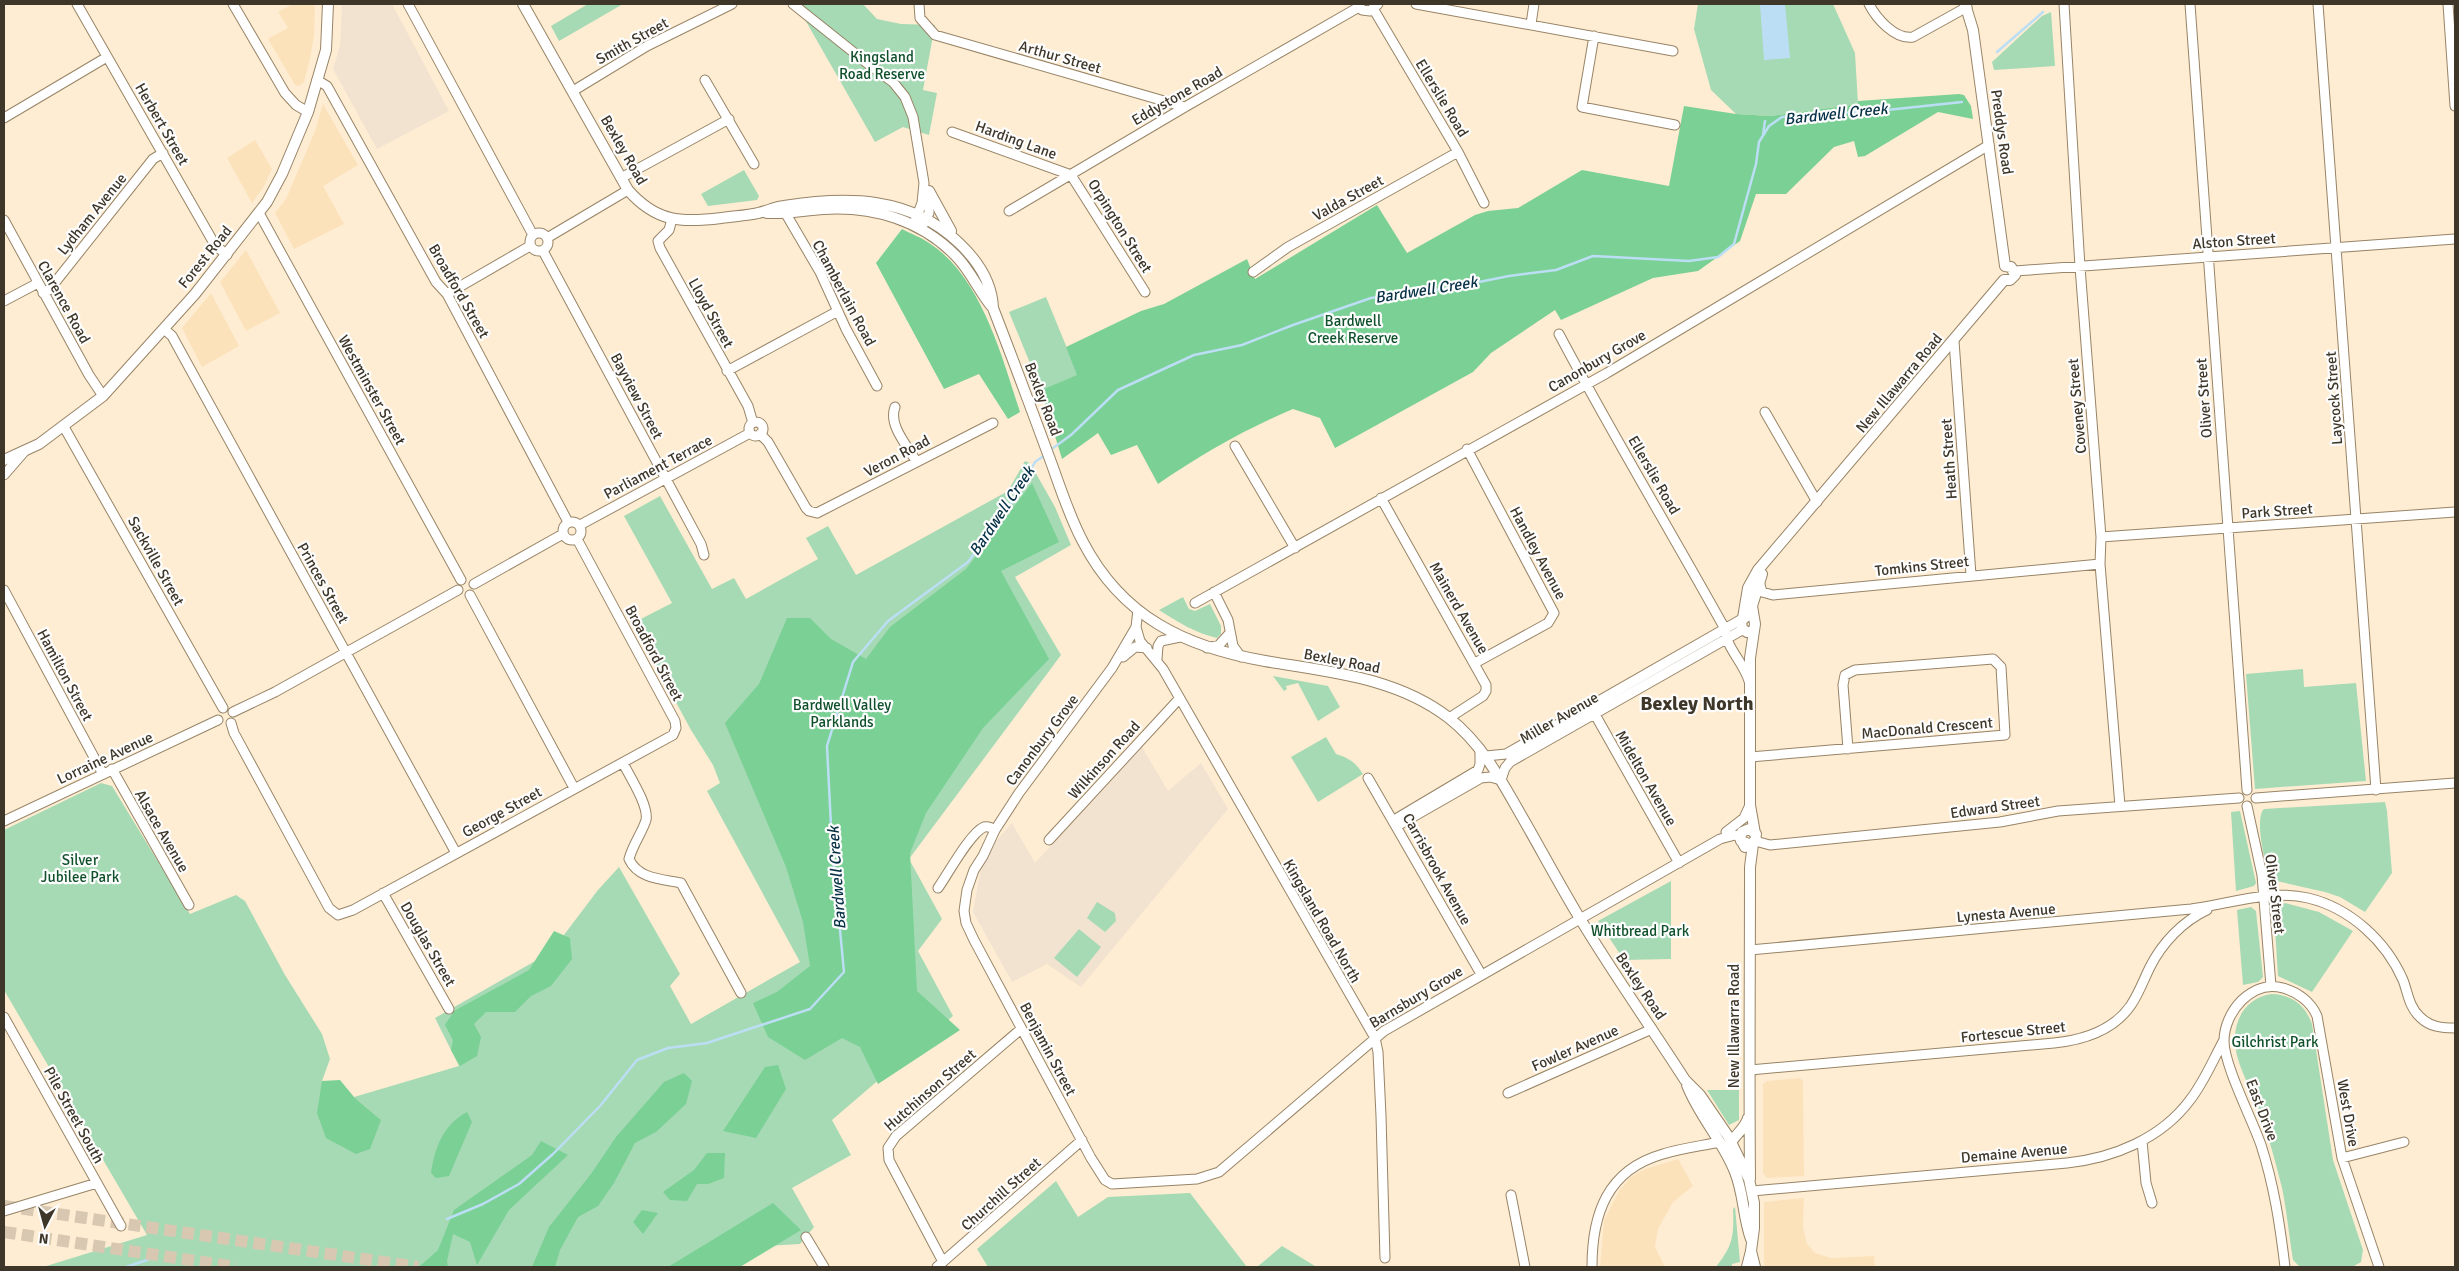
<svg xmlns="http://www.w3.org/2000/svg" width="2459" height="1271" font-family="Signika,sans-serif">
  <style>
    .built { fill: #fce2bb }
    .education { fill: #f2e3d0 }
    .green { fill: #a6dab4 }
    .forest { fill: #7ad095 }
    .water { fill: #bcdef4 }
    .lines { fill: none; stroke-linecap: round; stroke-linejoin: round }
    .stream { stroke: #bcdef4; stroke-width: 2.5 }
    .highway-tunnel { stroke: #d8c8b1; stroke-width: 12; stroke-dasharray: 12 6; stroke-linecap: butt }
    .minor-casing { stroke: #988466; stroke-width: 11 }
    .major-casing { stroke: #988466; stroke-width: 12 }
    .minor { stroke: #fff; stroke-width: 9 }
    .major { stroke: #fff; stroke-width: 10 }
    .labels { text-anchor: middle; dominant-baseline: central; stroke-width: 4.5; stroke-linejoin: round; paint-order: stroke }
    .street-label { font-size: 15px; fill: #3e3629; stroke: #fdfdfd }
    .park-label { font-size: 15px; fill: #0f502b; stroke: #fdfdfd }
    .water-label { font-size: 16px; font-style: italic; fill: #063147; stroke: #fdfdfd }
    .district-label { font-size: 20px; font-weight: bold; fill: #3e3629; stroke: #fdfdfd }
  </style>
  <rect width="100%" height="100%" fill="#feedd3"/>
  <path class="built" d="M293 4H312L315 7 314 36 310 59 304 82 299 86 295 85 268 39 288 28 278 12Z
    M323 104 358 165 323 186 344 224 294 249 275 213 286 199 315 131Z
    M255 140 272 169 263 188 252 203 227 158Z
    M246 250 280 313 246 331 220 282Z
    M211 293 239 346 202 367 182 328Z
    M1800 1078 1803 1081 1804 1176 1767 1178 1763 1173V1084L1767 1081Z
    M1678 1159 1693 1186 1673 1202 1658 1229 1655 1247 1665 1267H1600L1604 1220 1619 1191 1631 1177 1645 1169Z
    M1804 1198 1803 1227 1807 1244 1815 1253 1831 1258 1874 1256 1875 1267H1764V1202Z"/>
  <path class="education" d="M342 4H392L449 111 377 149 333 69 340 46Z
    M1142 747 1168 791 1201 763 1228 809 1081 987 1047 964 1012 982 973 912 983 856 1012 823 1035 863Z"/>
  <path class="green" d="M588 4H623L559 41 551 26Z
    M796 4H863L877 19 901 24 935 25 923 90 937 93 929 135 903 127 875 142Z
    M1698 4H1833L1855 53 1858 104 1770 116 1736 114 1711 90 1694 29Z
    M2051 12 2055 66 1994 70 1992 62 2042 16Z
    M744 170 759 196 757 200 708 206 701 194Z
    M1046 297 1078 375 1041 390 1009 312Z
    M1025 461 1030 463 1055 507 1071 545 1015 577 1061 655 909 859 942 919 918 951 953 1016 832 1120 851 1155 792 1188 814 1227 800 1244 747 1247 686 1267H22H43L147 1235 4 990V830L101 783 112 786 190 914 236 895 245 901 285 975 322 1034 330 1059 322 1081 381 1120 354 1097 459 1066 435 1018 551 952 598 890 619 867 680 974 670 986 691 1024 800 962 707 791 720 783 713 765 691 730 633 623 672 603 624 516 660 496 712 589 734 578 746 599 818 559 806 538 828 526 856 575 1008 491Z
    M1183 597 1189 609 1195 611 1210 604 1221 626V634L1217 638C1195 633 1178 622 1159 610Z
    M2303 669 2304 687 2356 683 2366 781 2255 789 2246 674Z
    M1273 676 1328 686 1340 707 1318 721 1298 683 1286 686 1287 689 1284 691Z
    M1326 737 1336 754C1349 758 1355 762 1363 774L1318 802 1291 757Z
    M2385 802 2387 811 2392 873 2365 912 2340 897 2325 892 2272 880C2265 868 2254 818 2264 809Z
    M2240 811 2256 883 2254 886 2236 891 2231 812Z
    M1671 881V959L1624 960 1598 921Z
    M1097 902 1115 913 1116 921 1105 932 1087 918Z
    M2285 903 2319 912 2353 931 2312 992 2278 976 2274 913 2276 907Z
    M2251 907 2256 911 2263 977 2258 982 2243 985 2237 910Z
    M1079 929 1101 947 1077 977 1054 958Z
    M2272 994C2293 995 2305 1005 2312 1024L2333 1160 2363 1250 2361 1262 2354 1266 2300 1267 2293 1260C2289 1236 2287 1212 2282 1188 2276 1164 2269 1138 2261 1115 2253 1089 2233 1063 2235 1035 2237 1013 2250 997 2272 994Z
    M1707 1090H1739V1120L1729 1125Z
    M1056 1181 1078 1217 1108 1197 1190 1193 1247 1267H988L977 1249Z
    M1735 1207 1740 1262 1732 1264V1267H1716C1733 1245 1734 1237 1733 1209Z
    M1282 1246 1315 1266 1328 1267H1257Z"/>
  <path class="forest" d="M1959 94 1964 95 1971 106 1973 119 1938 112 1865 156 1858 157 1854 141 1834 147 1786 194H1756L1740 241 1698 271 1653 278 1561 320 1555 310 1491 353 1473 372 1335 448 1320 418 1293 409C1245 429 1200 455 1158 484L1137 445 1111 455 1098 433 1062 459 1041 390 1077 375 1066 347 1141 311 1164 304 1247 259 1255 279 1377 205 1407 253 1475 215 1488 211 1518 208 1582 170 1669 186 1684 106 1736 114 1770 116 1858 104V101Z
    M902 229C911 234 921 237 929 243 981 276 1002 357 1020 412L1008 419 979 374 944 389 876 263Z
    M1032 483 1059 542 1001 571 1049 659 983 728 926 813 910 853 917 991 960 1030 878 1084 860 1047 842 1038 805 1060 768 1037 753 1003 777 992 810 966 803 922 786 867 725 723 759 684 787 618H810L831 639 866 659 890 627 966 569Z
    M554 931 570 938 572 959 551 986 531 996 515 1012H486L474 1024 481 1037 477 1056 460 1066 451 1050 453 1040 445 1025 454 1011 529 970Z
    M778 1065 786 1089 756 1138 723 1131 765 1067Z
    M684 1073 692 1081 686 1104 656 1132 635 1143 614 1183 598 1206 578 1217 560 1250 555 1267H532L549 1227 591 1174 616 1137 664 1082Z
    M340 1080 354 1097 381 1120 370 1149 356 1154 326 1138 317 1113 322 1081Z
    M467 1112 472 1122 449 1176 436 1178 431 1173C435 1147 443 1125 467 1112Z
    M541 1141 568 1155 509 1210 477 1265 470 1242 453 1234 447 1261 448 1267H419L438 1250 454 1210 532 1155Z
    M707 1153H725L724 1178 708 1184H697L687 1201 670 1200 663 1192 694 1170Z
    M773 1203 801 1230 740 1267H668Z
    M642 1210 658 1213 643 1234 633 1222Z"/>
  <path class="water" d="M1760 4H1785L1790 58 1764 60Z"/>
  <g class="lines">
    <path class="stream" d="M1997 52 2043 12
      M1763 135 1765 121
      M1049 451 1071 435 1118 390 1194 355 1242 345 1293 325 1371 298 1444 289 1509 276 1556 270 1593 256 1689 261 1718 257 1734 244 1756 164 1759 142 1769 126 1782 117 1887 110 1962 102
      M447 1219 483 1204 519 1184 553 1154 600 1106 637 1060 668 1048 707 1043 810 1009 844 972 832 846 827 746 853 662 888 621 968 562 1013 501 1035 462 1045 455
      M126 1267 150 1259"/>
    <path class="highway-tunnel" d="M4 1206 418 1267
      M4 1232 236 1267"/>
    <defs>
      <path id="minor" d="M77 4 215 245 227 255
        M233 4 285 93 296 105 308 112
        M408 4 533 235
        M793 4 867 63 893 82 905 97 913 117 924 183 922 203 915 221
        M919 4 920 18 935 35 1185 107
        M1358 4 1362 10 1370 11 1378 4
        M1416 4 1673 51
        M1869 4C1876 18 1895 40 1913 37L1967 7
        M2064 4 2080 267 2101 537 2100 564 2120 806
        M2190 4 2247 790
        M2318 4 2376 790
        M2448 4 2455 106
        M1374 10 1458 152 1484 203
        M1531 24 1534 4
        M1594 36 1582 107 1675 125
        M317 80 327 86 436 282 447 294 568 522
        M705 80 754 164
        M573 91 647 46 732 4
        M4 118 107 57
        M952 132 1071 175 1145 292
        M621 178 729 119
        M1009 211 1185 107 1359 7
        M259 213 461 580
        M786 214 820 272 846 329 877 386
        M672 219 669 230 658 241 660 248 748 406 753 423
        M4 220 89 375 103 396
        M921 229 929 213V194
        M530 242a9 9 0 1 1 18 0a9 9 0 1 1-18 0Z
        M547 238 628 190
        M543 251 701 544 704 555
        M2015 271 2455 239
        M1253 272 1288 247 1458 152
        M43 293 49 290 153 159 163 153
        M447 294 530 246
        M4 301 38 283
        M164 329 172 336 456 853
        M1559 334C1612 434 1670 530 1725 629 1726 648 1744 663 1749 681
        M1954 341 1971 575
        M727 371 838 311
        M895 407C888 425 907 445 916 461
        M1765 412 1817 502
        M749 429a7 7 0 1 1 14 0a7 7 0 1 1-14 0Z
        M64 427 223 708
        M760 434 768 442 806 508 809 511 817 513 993 423
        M1235 446 1295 548
        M1467 449 1554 613 1548 623 1475 663
        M4 475 24 452
        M1381 498 1486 685V691L1483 696 1449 718
        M563 531a9 9 0 1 1 18 0a9 9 0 1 1-18 0Z
        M580 525 750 433
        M2101 537 2455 512
        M1759 581 1762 592 1773 595 2100 564
        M474 584 563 534
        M4 590 103 774
        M1214 592 1228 620 1233 646 1241 657
        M470 595 574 788
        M1195 603 1607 373 1989 145
        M1138 610 1136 627 1112 668 1019 793 995 830 983 856 974 870 967 890 964 911 966 923 974 940 1091 1158 1105 1180 1112 1184 1197 1179 1219 1172 1384 1031 1720 839 1735 835 1740 837
        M1136 627 1140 641 1163 669 1375 1038 1378 1052 1381 1116 1385 1258
        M1207 648 1219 645 1229 634
        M1123 657 1135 647 1147 648
        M1157 659 1158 646 1161 641 1180 637
        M1593 711 1679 863
        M233 712 275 692 458 590
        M231 723 234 733 329 908 338 915 353 910 673 735 676 728 675 721 577 539
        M1486 756 1506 754 1742 619
        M1750 757 2005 735 2001 667 1993 659 1855 670 1845 675 1843 685 1848 749
        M623 763C630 777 649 806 646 820 642 833 633 844 629 859 638 879 662 879 681 883L741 993
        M112 769 189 905
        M1368 778 1481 974
        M2256 798 2455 783
        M2247 806 2262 875 2271 986
        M1394 820 1478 770 1480 764V749
        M4 821 218 720
        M1397 826 1481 778 1490 777 1501 780 1505 768 1510 762 1742 630
        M1726 832 1744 818 1750 805
        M1049 840 1179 699
        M1755 841 1770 845 2000 822 2058 811 2239 798
        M938 888C948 874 970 833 984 827 989 826 992 828 995 830
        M383 893 449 1009
        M1750 950 2191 909C2231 904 2267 889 2308 898 2350 908 2386 941 2403 980 2408 993 2409 1007 2420 1017 2430 1027 2442 1028 2455 1028
        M4 1017 121 1226
        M1750 1070 2054 1043C2083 1040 2114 1030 2131 1005 2139 993 2144 979 2150 967 2162 943 2183 921 2207 910
        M1508 1093 1652 1029
        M2142 1141 2146 1183 2152 1203
        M2342 1158 2404 1142
        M1752 1191 2067 1163C2113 1158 2161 1139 2190 1100 2204 1082 2213 1060 2224 1040
        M1511 1195 1525 1267
        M4 1211 97 1183
        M806 1237 824 1267
        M943 1262 889 1160 888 1148 896 1136 1021 1029
        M937 1267 1082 1140
        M1592 1267C1592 1214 1607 1170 1663 1154 1682 1148 1701 1146 1720 1142
        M2285 1267C2280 1225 2274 1185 2261 1145 2252 1119 2224 1065 2224 1041 2224 1012 2252 979 2283 988 2298 992 2311 1002 2317 1016L2342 1158 2379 1267"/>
      <path id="major" d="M523 4 628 190C656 222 681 223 721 218 733 216 746 216 758 213 767 211 775 207 784 206 847 196 910 196 959 243 978 261 992 282 993 308 1012 357 1030 405 1048 454 1059 483 1068 514 1083 542 1122 617 1185 647 1265 661 1329 672 1396 677 1449 718 1482 744 1501 780 1521 815 1540 848 1557 880 1576 912 1610 969 1649 1024 1685 1080L1700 1095 1728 1136 1749 1179 1754 1203V1228L1751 1251 1755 1267
        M1965 4 1973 30 2005 266
        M929 191 951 231
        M767 213C786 214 805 210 824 209 873 206 921 220 956 256 971 271 979 292 993 308
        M2004 280H2010L2015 275 2011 267 2005 266
        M4 460 39 444 103 396 195 294 267 202 282 174 308 112 326 50 328 4
        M1747 616 1741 621 1742 629 1747 632 1754 630
        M1743 618 1748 588 1758 570 2004 280
        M1741 841 1751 845 1756 839 1750 805V658L1755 624 1752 606 1762 574
        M1745 847 1740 838 1742 832 1749 829 1756 834
        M1687 1085C1699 1116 1723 1141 1735 1172 1744 1194 1743 1218 1751 1239
        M1729 1147C1733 1135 1745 1130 1748 1118
        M1750 1179C1749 1075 1750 971 1750 867L1753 844
        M1747 1267 1751 1251"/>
    </defs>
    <use href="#minor" class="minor-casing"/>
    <use href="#major" class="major-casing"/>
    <use href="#minor" class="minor"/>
    <use href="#major" class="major"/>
  </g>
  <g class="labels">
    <g class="street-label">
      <text transform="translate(632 41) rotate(-29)">Smith Street</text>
      <text transform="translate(1060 57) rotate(16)">Arthur Street</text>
      <text transform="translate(1177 96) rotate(-30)">Eddystone Road</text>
      <text transform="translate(1442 98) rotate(59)">Ellerslie Road</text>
      <text transform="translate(162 124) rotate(60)">Herbert Street</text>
      <text transform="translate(2002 132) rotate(82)">Preddys Road</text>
      <text transform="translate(1016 140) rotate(20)">Harding Lane</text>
      <text transform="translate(624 150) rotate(60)">Bexley Road</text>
      <text transform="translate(1348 198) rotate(-29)">Valda Street</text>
      <text transform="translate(92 214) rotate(-51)">Lydham Avenue</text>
      <text transform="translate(1120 226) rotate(58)">Orpington Street</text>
      <text transform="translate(2234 241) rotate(-4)">Alston Street</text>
      <text transform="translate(205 257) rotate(-51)">Forest Road</text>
      <text transform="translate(459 291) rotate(60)">Broadford Street</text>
      <text transform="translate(844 293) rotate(62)">Chamberlain Road</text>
      <text transform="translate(64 302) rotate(61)">Clarence Road</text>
      <text transform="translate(711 313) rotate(61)">Lloyd Street</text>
      <text transform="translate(1597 361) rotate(-30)">Canonbury Grove</text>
      <text transform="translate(1899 383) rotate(-50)">New Illawarra Road</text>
      <text transform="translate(372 390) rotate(61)">Westminster Street</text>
      <text transform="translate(637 396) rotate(62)">Bayview Street</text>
      <text transform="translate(2204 398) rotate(-94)">Oliver Street</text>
      <text transform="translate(2334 398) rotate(-94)">Laycock Street</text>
      <text transform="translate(1043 399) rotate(69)">Bexley Road</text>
      <text transform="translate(2077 406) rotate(-95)">Coveney Street</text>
      <text transform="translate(897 456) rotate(-28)">Veron Road</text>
      <text transform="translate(1949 459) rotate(-94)">Heath Street</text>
      <text transform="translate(658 467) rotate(-28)">Parliament Terrace</text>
      <text transform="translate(1654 475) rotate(60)">Ellerslie Road</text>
      <text transform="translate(2277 511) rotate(-4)">Park Street</text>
      <text transform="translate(1538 553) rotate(62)">Handley Avenue</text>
      <text transform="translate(156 561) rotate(61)">Sackville Street</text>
      <text transform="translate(1922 566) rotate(-6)">Tomkins Street</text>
      <text transform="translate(323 583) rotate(61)">Princes Street</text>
      <text transform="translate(1459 608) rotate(60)">Mainerd Avenue</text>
      <text transform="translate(654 653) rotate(62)">Broadford Street</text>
      <text transform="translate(1342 661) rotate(11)">Bexley Road</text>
      <text transform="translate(65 675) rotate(62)">Hamilton Street</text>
      <text transform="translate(1559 718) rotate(-30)">Miller Avenue</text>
      <text transform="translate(1927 728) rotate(-5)">MacDonald Crescent</text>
      <text transform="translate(1042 740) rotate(-53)">Canonbury Grove</text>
      <text transform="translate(105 758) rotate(-25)">Lorraine Avenue</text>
      <text transform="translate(1104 760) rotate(-48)">Wilkinson Road</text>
      <text transform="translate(1646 778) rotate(60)">Midelton Avenue</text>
      <text transform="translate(1995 807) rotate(-8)">Edward Street</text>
      <text transform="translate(502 812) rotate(-29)">George Street</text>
      <text transform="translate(162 831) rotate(60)">Alsace Avenue</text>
      <text transform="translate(1437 869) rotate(61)">Carrisbrook Avenue</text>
      <text transform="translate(2275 894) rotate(83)">Oliver Street</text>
      <text transform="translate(2006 913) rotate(-5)">Lynesta Avenue</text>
      <text transform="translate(1322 921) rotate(60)">Kingsland Road North</text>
      <text transform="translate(428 944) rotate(60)">Douglas Street</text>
      <text transform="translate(1641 986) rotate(56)">Bexley Road</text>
      <text transform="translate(1416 997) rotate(-31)">Barnsbury Grove</text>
      <text transform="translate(1734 1026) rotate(-90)">New Illawarra Road</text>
      <text transform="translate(2013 1032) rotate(-6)">Fortescue Street</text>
      <text transform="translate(1575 1048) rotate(-24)">Fowler Avenue</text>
      <text transform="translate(1048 1049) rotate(62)">Benjamin Street</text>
      <text transform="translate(930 1090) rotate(-41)">Hutchinson Street</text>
      <text transform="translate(2262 1110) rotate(69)">East Drive</text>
      <text transform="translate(2348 1113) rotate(80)">West Drive</text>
      <text transform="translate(74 1115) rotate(61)">Pile Street South</text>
      <text transform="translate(2014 1153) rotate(-5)">Demaine Avenue</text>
      <text transform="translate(1001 1194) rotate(-42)">Churchill Street</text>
    </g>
    <g class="park-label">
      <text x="882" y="57">Kingsland<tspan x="882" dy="17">Road Reserve</tspan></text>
      <text x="1353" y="321">Bardwell<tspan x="1353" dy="17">Creek Reserve</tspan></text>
      <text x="842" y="705">Bardwell Valley<tspan x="842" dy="17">Parklands</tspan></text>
      <text x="80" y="860">Silver<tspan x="80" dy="17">Jubilee Park</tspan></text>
      <text x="1640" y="931">Whitbread Park</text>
      <text x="2275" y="1042">Gilchrist Park</text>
    </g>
    <g class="water-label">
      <text transform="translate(1836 114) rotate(-6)">Bardwell Creek</text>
      <text transform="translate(1426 290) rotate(-9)">Bardwell Creek</text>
      <text transform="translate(1002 511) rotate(-56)">Bardwell Creek</text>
      <text transform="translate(837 878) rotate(-94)">Bardwell Creek</text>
    </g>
    <g class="district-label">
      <text x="1697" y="703">Bexley North</text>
    </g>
  </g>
  <rect width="2459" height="1271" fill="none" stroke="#3e3629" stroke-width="10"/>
  <g transform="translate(45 1226) rotate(186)" stroke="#fdfdfd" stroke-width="4" paint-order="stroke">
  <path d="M0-4L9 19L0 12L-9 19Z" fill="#3e3629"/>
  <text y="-8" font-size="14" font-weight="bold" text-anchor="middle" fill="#3e3629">N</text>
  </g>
</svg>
